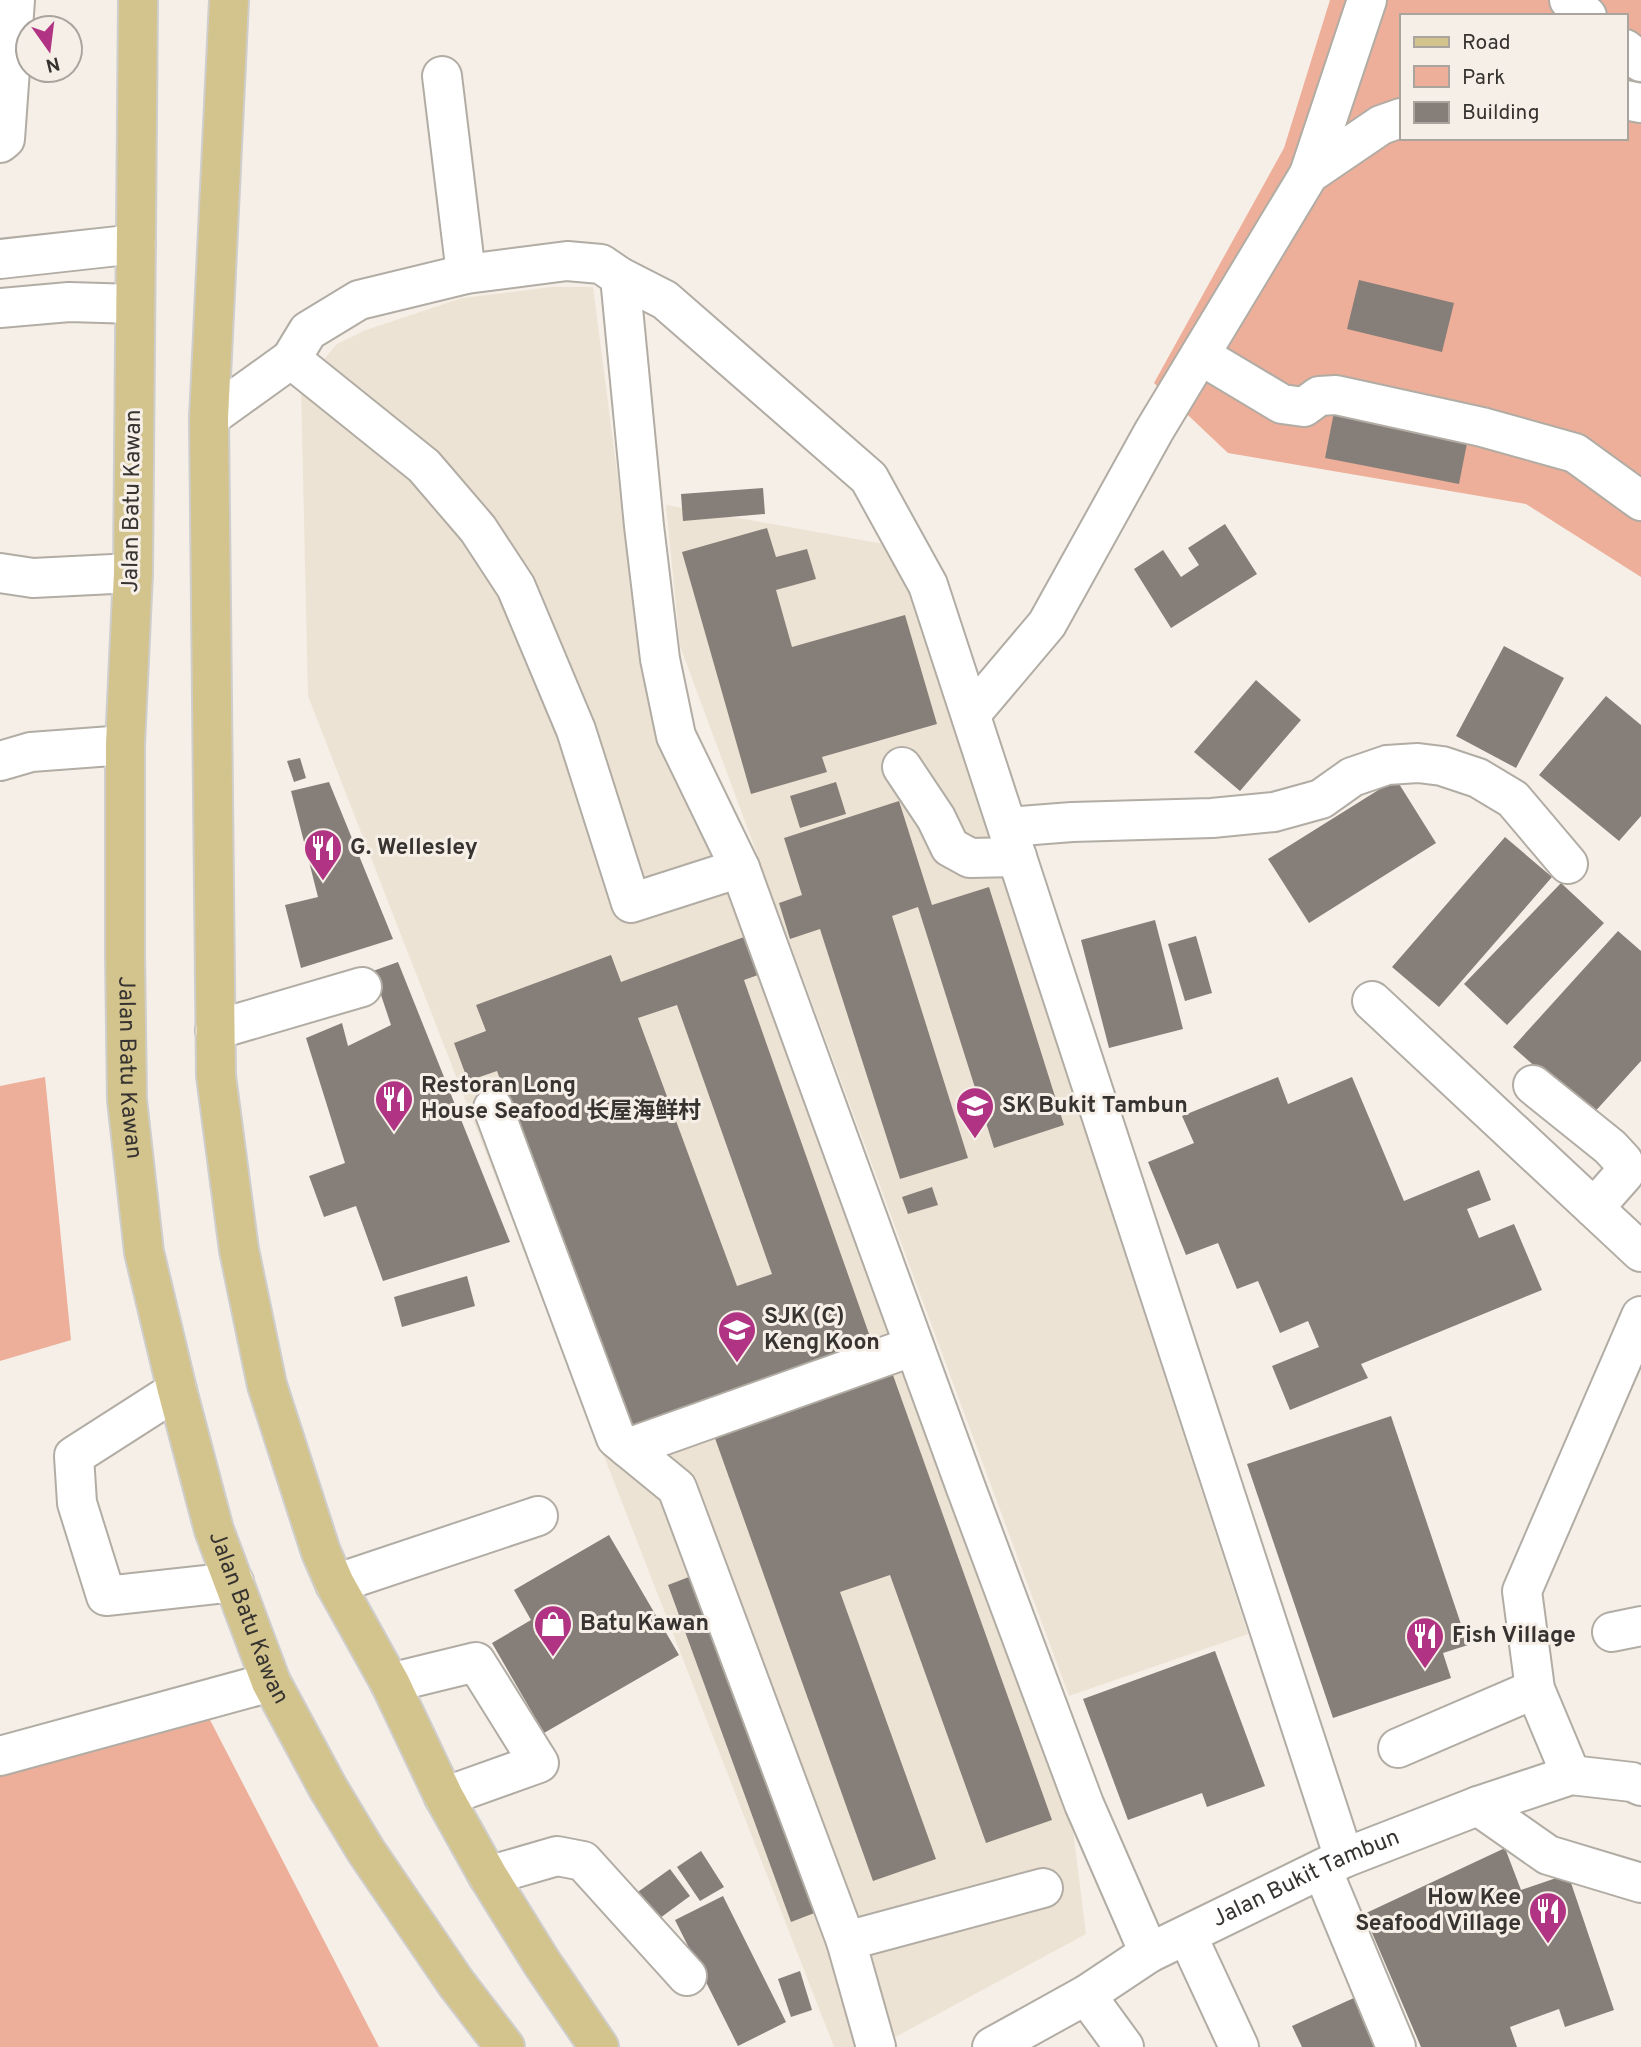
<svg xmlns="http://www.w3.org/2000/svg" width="1641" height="2047" font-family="Overpass,'Noto Sans SC',sans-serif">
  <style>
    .built { fill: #ede3d4 }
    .green { fill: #edaf9a; fill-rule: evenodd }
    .building { fill: #867f79; fill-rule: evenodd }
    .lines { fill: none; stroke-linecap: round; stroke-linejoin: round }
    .minor-casing { stroke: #b1aca4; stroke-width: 42 }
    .major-casing { stroke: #cfcecd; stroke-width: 42 }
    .minor { stroke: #fff; stroke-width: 38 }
    .major { stroke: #d3c38c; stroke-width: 38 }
    .labels { text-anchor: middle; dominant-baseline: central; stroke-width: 6; stroke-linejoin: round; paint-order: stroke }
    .street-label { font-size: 23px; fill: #363330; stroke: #f5efe7 }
    .poi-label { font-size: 23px; font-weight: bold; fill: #363330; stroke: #f5efe7; text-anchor: start }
  </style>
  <rect width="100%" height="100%" fill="#f5efe7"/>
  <path class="built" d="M552 287H593L645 688 738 898 1073 1830 1086 1934 877 2047H834L308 696 301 386 337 344 366 330 462 298Z
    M666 505 895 546 1248 1634 1069 1696 680 646Z"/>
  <path class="green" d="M1330 0H1641V577L1526 504 1228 453 1154 383 1284 148ZM1401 16H1625V138H1401Z
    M45 1077 71 1340 0 1361V1086Z
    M208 1716 379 2047H0V1771Z"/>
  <path class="building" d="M1359 280 1454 303 1442 352 1347 329Z
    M1335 407 1469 433 1459 484 1325 458Z
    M763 488 765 514 683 521 681 494Z
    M1225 524 1257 574 1171 628 1134 569 1163 550 1181 577 1199 565 1188 548Z
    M767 528 776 557 807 549 816 579 776 590 792 647 905 615 937 724 822 757 827 772 751 794 682 552Z
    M1504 646 1564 678 1516 768 1456 736Z
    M1256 680 1301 720 1240 791 1194 752Z
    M1606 696 1641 725V816L1619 841 1539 775Z
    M300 758 306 778 294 782 287 761Z
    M1396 779 1436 843 1309 923 1268 859Z
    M329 782 393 939 301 968 285 905 318 897 291 791Z
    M836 782 846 814 800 828 790 796Z
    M899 801 932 905 989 887 1064 1125 994 1148 918 907 892 916 968 1158 900 1179 820 929 790 939 779 903 802 895 784 838Z
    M1505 837 1552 877 1439 1007 1392 967Z
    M1561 883 1604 923 1507 1025 1464 984Z
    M1155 920 1183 1029 1109 1048 1081 940Z
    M1618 931 1641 951V1061L1591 1116 1513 1047Z
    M1196 936 1212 993 1185 1001 1168 944Z
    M744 937 758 975 744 980 874 1348 631 1435 497 1071 468 1081 454 1043 486 1031 476 1005 611 955 621 982ZM677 1005 772 1274 737 1286 638 1018Z
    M398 962 510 1242 383 1281 356 1206 324 1217 309 1176 345 1163 306 1038 342 1023 348 1046 391 1025 373 971Z
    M1278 1077 1288 1104 1352 1077 1404 1201 1479 1170 1491 1200 1467 1209 1479 1238 1514 1224 1542 1290 1361 1364 1368 1378 1290 1410 1272 1366 1319 1347 1308 1321 1280 1333 1258 1281 1237 1289 1218 1243 1186 1255 1148 1162 1194 1143 1182 1116Z
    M932 1187 938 1205 908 1214 902 1197Z
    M467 1276 475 1306 402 1327 394 1297Z
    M889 1364 1052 1820 986 1843 890 1575 840 1592 936 1859 873 1881 711 1427Z
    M1391 1416 1468 1645 1443 1653 1451 1678 1333 1718 1247 1464Z
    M609 1535 679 1655 544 1733 492 1643 531 1620 514 1590Z
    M694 1575 817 1912 791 1922 668 1585Z
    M1215 1651 1265 1786 1207 1807 1202 1793 1128 1820 1083 1699Z
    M1505 1848 1521 1890 1568 1874 1614 2010 1565 2027 1559 2009 1510 2027 1517 2047H1421L1364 1914Z
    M701 1851 724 1887 700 1901 677 1867Z
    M670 1869 690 1896 656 1921 635 1894Z
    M723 1896 786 2022 738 2046 675 1920Z
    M800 1971 812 2010 791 2017 778 1979Z
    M1356 1997 1379 2047H1302L1292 2026Z"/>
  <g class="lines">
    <defs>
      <g id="minor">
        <path d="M1569 0 1587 16"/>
        <path d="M1625 49 1641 62"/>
        <path d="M442 76 466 274"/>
        <path d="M1625 100 1641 103"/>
        <path d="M0 143 5 139 15 0"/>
        <path d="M1309 174 1367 0"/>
        <path d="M0 259 136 244"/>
        <path d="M620 277 644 526 660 659 676 736 740 868 966 1488 1084 1804 1149 1953"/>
        <path d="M0 308 69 302 135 304"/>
        <path d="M1200 355 1282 404 1304 407 1319 396 1336 395 1482 427 1575 453 1641 501"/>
        <path d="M291 359 308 331 359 300 466 274 567 261 601 264 620 277 665 300 869 478 928 585 1344 1858"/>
        <path d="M209 418 291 359 424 466 478 529 516 587 576 730 631 903 740 868"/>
        <path d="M0 573 33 578 133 573"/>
        <path d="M971 714 1047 624 1154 431 1309 174 1381 125 1401 118"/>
        <path d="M0 761 31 752 125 745"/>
        <path d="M902 767 936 818 950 847 970 858 1017 857"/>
        <path d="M1008 827 1072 822 1212 818 1274 812 1321 799 1352 777 1387 765 1418 763 1442 766 1478 778 1513 799 1568 864"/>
        <path d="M1372 1001 1641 1252"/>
        <path d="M215 1030 362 987"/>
        <path d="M1533 1085 1610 1147 1623 1161 1624 1174 1594 1208"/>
        <path d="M493 1108 616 1438 677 1488 846 1941 876 2047"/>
        <path d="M177 1390 74 1456 77 1503 106 1596 234 1582"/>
        <path d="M628 1448 914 1346"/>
        <path d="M335 1584 538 1516"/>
        <path d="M1612 1632 1641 1626"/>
        <path d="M390 1683 476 1662 539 1763 444 1797"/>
        <path d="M1398 1748 1535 1689"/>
        <path d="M0 1756 271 1682"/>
        <path d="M1571 1775 1535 1689 1522 1591 1641 1316"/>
        <path d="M1478 1806 1548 1855 1641 1883"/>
        <path d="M1322 1869 1396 2047"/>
        <path d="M488 1876 557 1856 583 1861 687 1976"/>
        <path d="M1187 1935 1239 2047"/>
        <path d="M846 1941 1043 1888"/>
        <path d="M1086 1995 1124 2047"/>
        <path id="s1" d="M992 2047 1086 1995 1149 1953 1344 1858 1478 1806 1571 1775 1632 1782 1641 1786"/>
      </g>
      <g id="major">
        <path id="s2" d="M138 0 133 573 125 745V954L127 1100 144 1252 177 1390 214 1530 271 1682 328 1788 366 1851 456 1983 505 2047"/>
        <path d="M229 0 209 418 216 1076 239 1250 267 1385 321 1552 335 1584 390 1683 444 1797 488 1876 542 1963 599 2047"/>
      </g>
    </defs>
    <use href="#minor" class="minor-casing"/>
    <use href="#major" class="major-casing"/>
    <use href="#minor" class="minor"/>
    <use href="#major" class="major"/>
  </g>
  <defs>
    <symbol id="restaurant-pin" viewBox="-11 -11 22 30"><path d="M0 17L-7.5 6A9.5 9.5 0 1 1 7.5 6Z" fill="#b13484" stroke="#f5efe7"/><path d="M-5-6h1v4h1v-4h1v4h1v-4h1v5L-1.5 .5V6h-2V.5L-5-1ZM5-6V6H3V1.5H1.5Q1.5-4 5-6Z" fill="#fff"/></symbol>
    <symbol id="school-pin" viewBox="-11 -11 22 30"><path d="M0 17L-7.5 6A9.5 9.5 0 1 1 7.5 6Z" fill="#b13484" stroke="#f5efe7"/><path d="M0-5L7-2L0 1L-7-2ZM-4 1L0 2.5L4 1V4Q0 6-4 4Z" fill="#fff"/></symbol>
    <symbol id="shop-pin" viewBox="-11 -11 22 30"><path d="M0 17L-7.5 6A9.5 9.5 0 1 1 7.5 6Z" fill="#b13484" stroke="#f5efe7"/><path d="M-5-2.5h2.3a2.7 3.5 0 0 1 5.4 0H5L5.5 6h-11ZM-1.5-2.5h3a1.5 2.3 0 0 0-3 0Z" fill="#fff"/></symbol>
  </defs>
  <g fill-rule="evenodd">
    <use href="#restaurant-pin" x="301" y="826" width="44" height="60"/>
    <use href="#restaurant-pin" x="372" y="1077" width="44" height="60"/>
    <use href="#school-pin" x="953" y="1084" width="44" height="60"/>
    <use href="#school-pin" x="715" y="1308" width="44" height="60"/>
    <use href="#shop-pin" x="531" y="1602" width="44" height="60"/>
    <use href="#restaurant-pin" x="1403" y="1614" width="44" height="60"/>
    <use href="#restaurant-pin" x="1526" y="1889" width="44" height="60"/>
  </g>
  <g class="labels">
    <g class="street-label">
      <text transform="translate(133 501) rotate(-89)">Jalan Batu Kawan</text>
      <text stroke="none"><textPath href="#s2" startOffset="1068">Jalan Batu Kawan</textPath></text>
      <text stroke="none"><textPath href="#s2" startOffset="1634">Jalan Batu Kawan</textPath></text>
      <text stroke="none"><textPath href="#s1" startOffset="357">Jalan Bukit Tambun</textPath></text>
    </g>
    <g class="poi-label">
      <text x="350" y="848">G. Wellesley</text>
      <text x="421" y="1086">Restoran Long<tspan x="421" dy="26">House Seafood 长屋海鲜村</tspan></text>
      <text x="1002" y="1106">SK Bukit Tambun</text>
      <text x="764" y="1317">SJK (C)<tspan x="764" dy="26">Keng Koon</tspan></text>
      <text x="580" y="1624">Batu Kawan</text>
      <text x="1452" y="1636">Fish Village</text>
      <text x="1521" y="1898" text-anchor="end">How Kee<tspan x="1521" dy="26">Seafood Village</tspan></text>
    </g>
  </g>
  <rect x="1400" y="14" width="228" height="126" fill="#f5efe7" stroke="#a9a49e" stroke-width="2"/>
  <rect x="1414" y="37" width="35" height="10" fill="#d3c38c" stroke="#a9a49e" stroke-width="2"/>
  <text x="1462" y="49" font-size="21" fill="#363330">Road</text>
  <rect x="1414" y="66" width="35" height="21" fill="#edaf9a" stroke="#a9a49e" stroke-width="2"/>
  <text x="1462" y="84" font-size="21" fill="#363330">Park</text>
  <rect x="1414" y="102" width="35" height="21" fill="#867f79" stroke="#a9a49e" stroke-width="2"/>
  <text x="1462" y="119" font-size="21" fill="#363330">Building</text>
  <g transform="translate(49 49) rotate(166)"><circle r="33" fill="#f5efe7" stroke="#a9a49e" stroke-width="2"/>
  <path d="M0-5L12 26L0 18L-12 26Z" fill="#b13484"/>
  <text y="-10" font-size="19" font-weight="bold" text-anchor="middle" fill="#363330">N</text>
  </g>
</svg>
